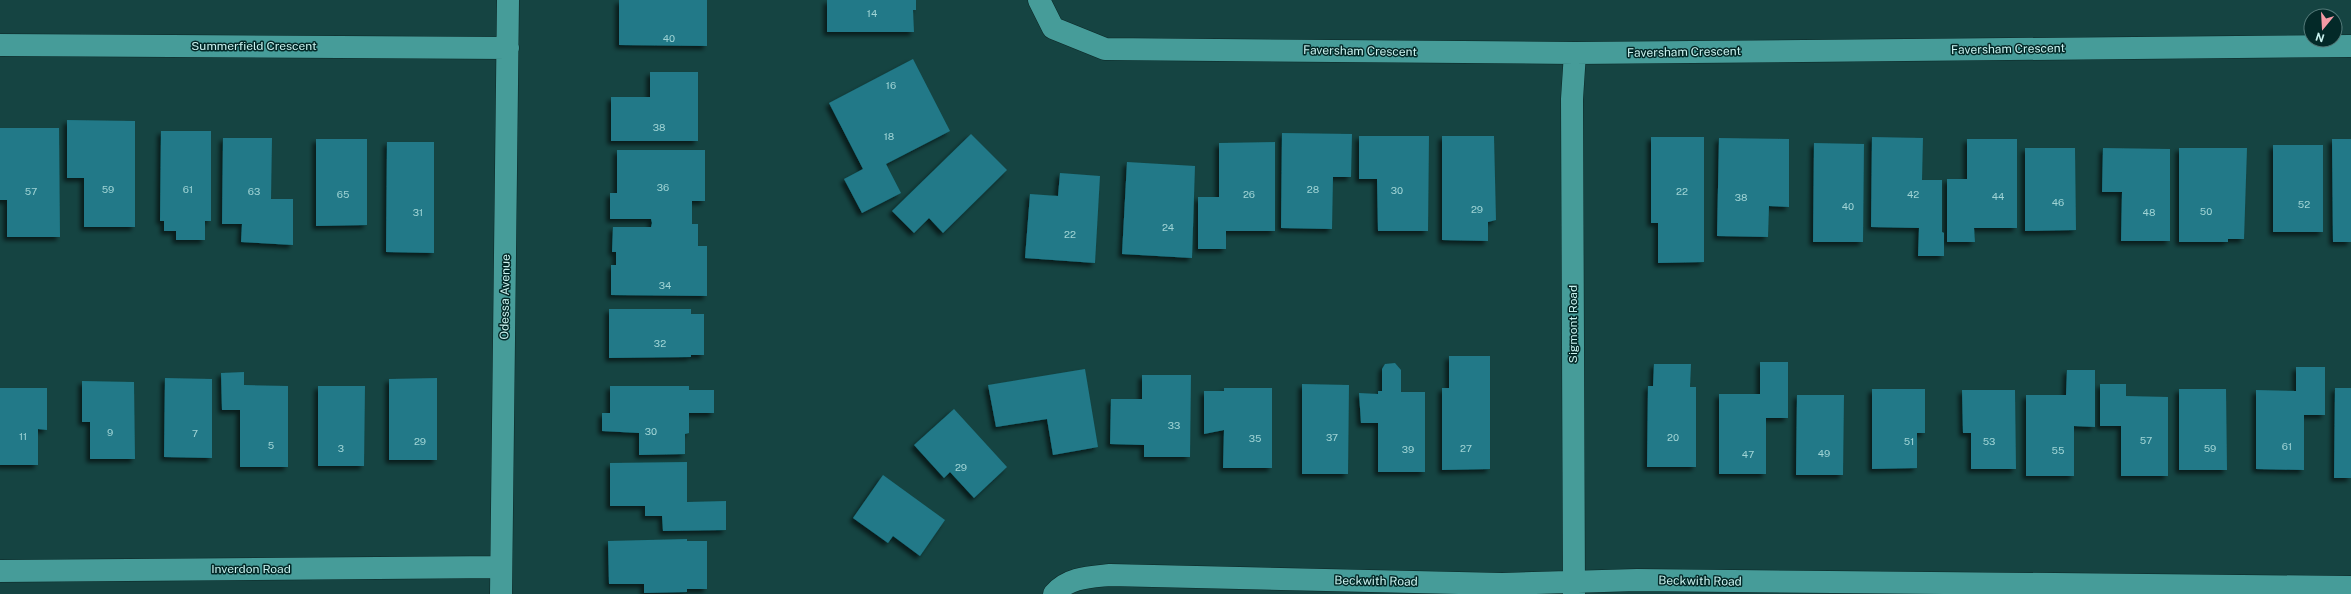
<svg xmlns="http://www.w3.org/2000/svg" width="2351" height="594" font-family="'Public Sans',sans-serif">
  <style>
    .building { fill: #207988; filter: url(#shadow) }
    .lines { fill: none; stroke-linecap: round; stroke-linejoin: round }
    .minor-casing { stroke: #0c2827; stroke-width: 23 }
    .minor { stroke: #469c99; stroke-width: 22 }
    .labels { text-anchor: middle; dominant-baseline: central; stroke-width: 3; stroke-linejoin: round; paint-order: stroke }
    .number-label { font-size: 10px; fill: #a0d4d5 }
    .street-label { font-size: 12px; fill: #caf2ef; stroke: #032928 }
  </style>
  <defs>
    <filter id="shadow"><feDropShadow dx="-3.5" dy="3.5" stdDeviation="2" flood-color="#0009"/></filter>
  </defs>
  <rect width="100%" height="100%" fill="#154442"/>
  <path class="building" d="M619 0H707V46L619 45Z
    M827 0H916V10H913L914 32H827Z
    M913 59 950 131 886 164 901 193 862 213 844 179 863 169 829 103Z
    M650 72H698V141H611V97H650Z
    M67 120 135 121V227H84V178H67Z
    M0 128H59L60 237H7V200H0Z
    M161 131H211V221H205V240H176V231H164V221H160Z
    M1282 133 1352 134 1351 177H1333L1332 229 1281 228Z
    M971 134 1007 170 943 233 929 218 914 233 892 211Z
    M1359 136H1429L1428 231H1378L1377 179H1359Z
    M1442 136H1494L1496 220 1488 222V241L1442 240Z
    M1651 137H1704V262L1658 263V223H1651Z
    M1872 137 1923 138 1922 180H1942V232L1944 233V256H1918L1919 228 1871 227Z
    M223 138H272L271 199H293V245L241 242 242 224H222Z
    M1719 138 1789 139V207L1769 206 1768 237 1717 236Z
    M316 139H367V225L316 226Z
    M1967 139H2017V228H1974L1975 242H1947V179H1967Z
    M2332 139H2351V242H2333Z
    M387 142H434V253L386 252Z
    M1275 142V231H1226V249H1198V197H1219V143Z
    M1814 143 1864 144 1863 242H1813Z
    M2273 145H2323V232H2273Z
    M2025 148H2075L2076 230 2025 231Z
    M2103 148 2170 149V241H2121L2122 192H2102Z
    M2179 148H2247L2244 239H2228V242H2179Z
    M617 150H705V201H692V224H698V246H707V296L611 295V265H616V252H612L613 227H651L652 223 651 219H610V193H617Z
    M1127 162 1195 166 1192 258 1122 254Z
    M1060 173 1100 176 1095 263 1025 258 1030 194 1058 196Z
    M609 309H691V314H704V355H691V357L609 358Z
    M1449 356H1490V469L1442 470V388H1449Z
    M1760 362H1788V418H1766V474H1719V394H1760Z
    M1395 363 1401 370V392H1425V472H1378V423H1361L1359 393 1378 394V391H1382V369L1385 364Z
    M1654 364H1691L1690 387H1696V467H1647L1648 386H1653Z
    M2296 367H2325V415H2304V470L2256 469V390L2296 391Z
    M1085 369 1098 447 1053 455 1047 419 996 427 988 385Z
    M2067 370H2095V427L2074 426V476H2026V395H2066Z
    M244 372V385L288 386V467H240V410H222L221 373Z
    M1142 375H1191L1190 457H1144V445L1110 444 1111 399H1142Z
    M165 378 212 379V458L164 457Z
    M437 378V460H389V379Z
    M82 381 134 382 135 459H90V422H82Z
    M1302 384 1349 385 1348 474H1302Z
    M2100 384H2126V396L2168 397V476H2121V426H2100Z
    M318 386H365L364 466H318Z
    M610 386H689V390H714V413H689V433L685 434V454L639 455V433L602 431V413H610Z
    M0 388H47V430L38 429V465H0Z
    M1224 388H1272V468H1223L1224 430 1204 434V391H1224Z
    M2335 388H2351V478H2334Z
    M1872 389H1925V433H1917V468L1872 469Z
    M2179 389H2226L2227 470H2179Z
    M1962 390H2015L2016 469H1971V433H1963Z
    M1797 395H1844L1843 475H1796Z
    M954 409 1007 467 974 498 950 472 944 478 914 445Z
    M687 462V502L726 501V530L663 531 662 516H645V506H610V463Z
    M883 475 945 520 920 556 893 536 888 543 853 518Z
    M687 539V541H707V589H687V592L644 593V584H609L608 541Z"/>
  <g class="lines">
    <defs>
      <path id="minor" d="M1039 0 1053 28 1105 49 1575 53 2351 46
        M0 45 508 48
        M0 571 501 567
        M501 594 508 0
        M1054 594C1068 577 1091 577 1110 575L1502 584 1637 580 2351 587
        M1574 594 1572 99 1575 53"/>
    </defs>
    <use href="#minor" class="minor-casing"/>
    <use href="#minor" class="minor"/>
  </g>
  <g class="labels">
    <g class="number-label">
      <text x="872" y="13">14</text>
      <text x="669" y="38">40</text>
      <text x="891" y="85">16</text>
      <text x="659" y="127">38</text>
      <text x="889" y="136">18</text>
      <text x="663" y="187">36</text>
      <text x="108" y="189">59</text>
      <text x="188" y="189">61</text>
      <text x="1313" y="189">28</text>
      <text x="1397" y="190">30</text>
      <text x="31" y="191">57</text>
      <text x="254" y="191">63</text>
      <text x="1682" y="191">22</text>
      <text x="343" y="194">65</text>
      <text x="1249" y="194">26</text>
      <text x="1913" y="194">42</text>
      <text x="1998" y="196">44</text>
      <text x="1741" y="197">38</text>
      <text x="2058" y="202">46</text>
      <text x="2304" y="204">52</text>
      <text x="1848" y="206">40</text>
      <text x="1477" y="209">29</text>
      <text x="2206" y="211">50</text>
      <text x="418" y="212">31</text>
      <text x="2149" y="212">48</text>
      <text x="1168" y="227">24</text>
      <text x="1070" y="234">22</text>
      <text x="665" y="285">34</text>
      <text x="660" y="343">32</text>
      <text x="1174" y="425">33</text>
      <text x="651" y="431">30</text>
      <text x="110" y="432">9</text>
      <text x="195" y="433">7</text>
      <text x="23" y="436">11</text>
      <text x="1332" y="437">37</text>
      <text x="1673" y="437">20</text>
      <text x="1255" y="438">35</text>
      <text x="2146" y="440">57</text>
      <text x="420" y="441">29</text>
      <text x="1909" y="441">51</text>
      <text x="1989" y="441">53</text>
      <text x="271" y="445">5</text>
      <text x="2287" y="446">61</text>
      <text x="341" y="448">3</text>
      <text x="1466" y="448">27</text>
      <text x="2210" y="448">59</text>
      <text x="1408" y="449">39</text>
      <text x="2058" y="450">55</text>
      <text x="1824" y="453">49</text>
      <text x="1748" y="454">47</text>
      <text x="961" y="467">29</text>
    </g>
    <g class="street-label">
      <text x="254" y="46">Summerfield Crescent</text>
      <text transform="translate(2008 49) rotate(-1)">Faversham Crescent</text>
      <text transform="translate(1360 51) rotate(1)">Faversham Crescent</text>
      <text transform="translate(1684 52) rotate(-1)">Faversham Crescent</text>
      <text transform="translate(505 297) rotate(-89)">Odessa Avenue</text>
      <text transform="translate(1573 324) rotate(-90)">Sigmont Road</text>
      <text x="251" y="569">Inverdon Road</text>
      <text transform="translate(1376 581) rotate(1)">Beckwith Road</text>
      <text transform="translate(1700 581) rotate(1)">Beckwith Road</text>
    </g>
  </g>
  <g transform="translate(2323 28) rotate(198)"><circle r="19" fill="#032928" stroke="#537978"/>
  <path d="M0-3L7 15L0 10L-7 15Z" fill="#f49aa5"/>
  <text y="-6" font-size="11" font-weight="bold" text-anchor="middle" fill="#caf2ef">N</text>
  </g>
</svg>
